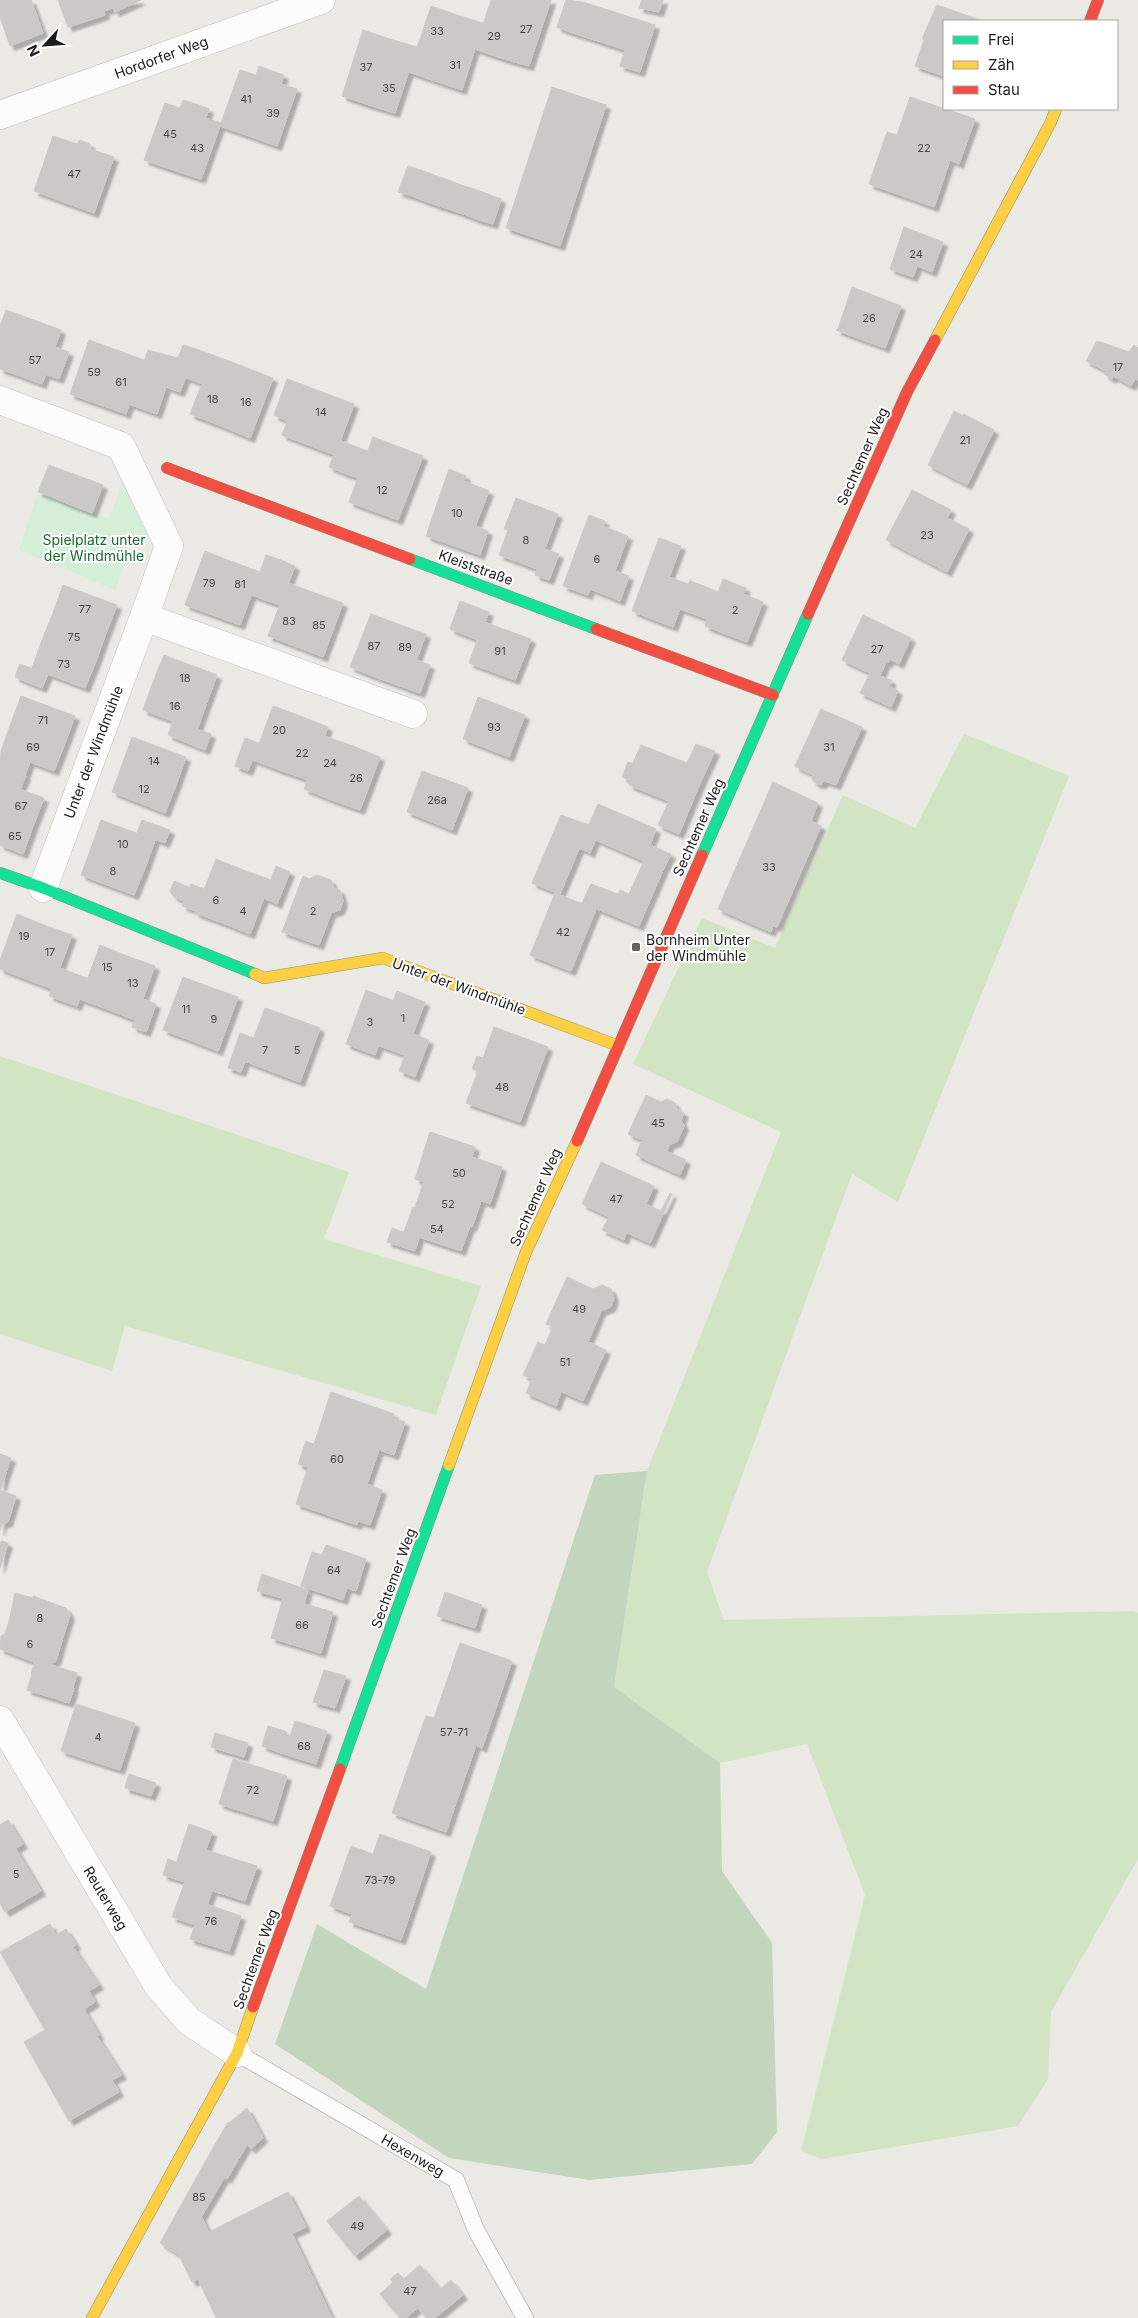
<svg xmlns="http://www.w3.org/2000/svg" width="1138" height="2318" font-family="Inter,sans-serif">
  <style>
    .grass { fill: #d1e5c5 }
    .forest { fill: #c1d6bc }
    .park { fill: #d4eed8 }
    .building { fill: #cac9c5; stroke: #cccac6; filter: url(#shadow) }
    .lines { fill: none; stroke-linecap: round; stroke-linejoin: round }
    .lane-casing { stroke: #c1c0be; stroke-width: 18 }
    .street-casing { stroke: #c1c0be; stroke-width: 29 }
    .fast-casing { stroke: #8c917e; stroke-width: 12 }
    .slow-casing { stroke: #8c917e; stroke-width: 12 }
    .jam-casing { stroke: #8c917e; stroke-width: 12 }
    .lane { stroke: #fcfcfb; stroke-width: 16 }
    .street { stroke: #fcfcfb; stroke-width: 28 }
    .fast { stroke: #16e098; stroke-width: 11 }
    .slow { stroke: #ffcf43; stroke-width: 11 }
    .jam { stroke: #f24e42; stroke-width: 11 }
    .poi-dot { fill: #636361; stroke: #fff; stroke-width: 2 }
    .labels { text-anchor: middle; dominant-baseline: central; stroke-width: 4; stroke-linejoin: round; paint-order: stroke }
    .number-label { font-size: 11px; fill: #474646 }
    .street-label { font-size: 14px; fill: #1b1b1b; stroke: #fff }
    .park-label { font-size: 14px; fill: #176b2e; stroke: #fff }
    .poi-label { font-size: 14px; fill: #1b1b1b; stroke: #fff; text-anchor: start }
  </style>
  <defs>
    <filter id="shadow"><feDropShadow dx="4.5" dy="4.5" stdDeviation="1" flood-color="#0004"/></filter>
  </defs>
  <rect width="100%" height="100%" fill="#eae9e4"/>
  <path class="grass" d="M964 734 1069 776 898 1202 852 1174 707 1572 724 1620 1134 1611 1138 1613V1859L1051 2012 1048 2079 1018 2126 822 2159 801 2151 865 1895 807 1744 720 1763 614 1687 647 1471 781 1132 633 1064 702 918 775 948 843 795 915 828Z
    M0 1056 349 1172 324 1239 481 1286 436 1415 125 1326 112 1371 0 1334Z"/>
  <path class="forest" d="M647 1471 614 1687 720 1763 722 1871 772 1943 777 2132 752 2164 589 2180 449 2158 275 2044 317 1924 426 1989 595 1475Z"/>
  <path class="park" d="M125 475 156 540 136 533 115 590 19 550 38 492 109 519Z"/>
  <path class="building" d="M0 0H31L43 33 10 46 0 17Z
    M58 0H141L115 12 113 8 104 11 105 15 68 27Z
    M491 0H521L501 58 475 49Z
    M521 0H551L529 66 501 58Z
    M566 0 583 2 573 33 557 27Z
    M642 0H663L659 12 639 8Z
    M583 2 655 25 645 56 573 33Z
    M937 5 983 21H944V76L915 66 924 40 922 39Z
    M431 6 457 15 435 81 409 72Z
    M457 15 483 23 462 90 435 81Z
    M363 30 390 39 369 105 342 96Z
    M390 39 417 47 395 113 369 105Z
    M625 50 645 56 640 72 620 66Z
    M259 66 272 71 249 136 220 126 240 70 256 75Z
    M272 71 284 75 281 84 297 89 277 146 249 136Z
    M552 87 606 105 560 246 506 228Z
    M910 97 975 119 959 164 950 160 934 207 869 184 887 132 897 135Z
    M183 100 196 104 173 170 144 160 165 103 180 108Z
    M196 104 209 109 206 118 221 123 201 179 173 170Z
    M53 136 77 144 80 140 90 144V149L114 157 94 213 34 191Z
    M408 166 421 170 412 196 398 192Z
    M421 170 434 175 425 201 412 196Z
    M434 175 448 180 439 206 425 201Z
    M448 180 461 185 452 210 439 206Z
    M461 185 474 189 466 215 452 210Z
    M474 189 488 194 479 220 466 215Z
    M488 194 501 199 493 224 479 220Z
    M904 227 943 242 932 272 917 266 913 277 890 269Z
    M852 287 901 306 885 348 836 330 838 329Z
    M6 310 34 320 15 374 0 369V326Z
    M34 320 61 330 42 384 15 374Z
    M89 340 117 350 98 404 70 394Z
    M1097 341 1100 342 1088 362 1086 361Z
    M1100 342 1129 352 1134 345 1138 348V380L1135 379 1131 386 1113 376 1112 379 1104 374 1106 371 1088 362Z
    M183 345 196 349 180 392 166 387 157 414 129 404 148 350 178 358Z
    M55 347 69 352 59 379 45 374Z
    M196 349 213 355 202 384 185 377Z
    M117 350 144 360 126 414 98 404Z
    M213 355 242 366 219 425 190 414Z
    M242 366 273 378 250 438 219 425Z
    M287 379 301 384 287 421 274 415Z
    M301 384 354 404 335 455 282 435Z
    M954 411 963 416 964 414 994 430 967 485 928 465Z
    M373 437 423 456 398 520 349 502Z
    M340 440 354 446 344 473 329 467Z
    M354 446 368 451 358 478 344 473Z
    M49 465 62 470 52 497 38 492Z
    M449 469 466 476 464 481 489 491 466 550 426 536Z
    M62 470 76 475 66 503 52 497Z
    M76 475 90 480 79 508 66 503Z
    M90 480 103 485 92 513 79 508Z
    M912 490 951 510 947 518 969 529 947 572 886 540Z
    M516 498 558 514 537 569 499 555 508 530 504 529Z
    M589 515 605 521 603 526 628 536 606 595 590 589 588 595 563 586Z
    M476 526 488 531 480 555 466 550Z
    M659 538 681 546 669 577 688 584 691 579 673 627 632 611Z
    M545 549 559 554 549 580 535 575Z
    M205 551 233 562 213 615 185 605Z
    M266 555 281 560 265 600 252 595Z
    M281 560 295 566 280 605 265 600Z
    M233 562 260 572 240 625 213 615Z
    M615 571 629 576 620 601 606 595Z
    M723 579 746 588 743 594 763 602 747 642 705 626Z
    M690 581 704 586 694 614 680 609Z
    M288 583 315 593 295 646 268 636Z
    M63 585 117 605 106 633 53 613Z
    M704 586 718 592 707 619 694 614Z
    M315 593 343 603 323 657 295 646Z
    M460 601 489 612 478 640 450 629Z
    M53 613 106 633 96 661 42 640Z
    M371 614 398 624 378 678 350 667Z
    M863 615 911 638 899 664 890 659 888 663 886 662 880 676 891 680V683L842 660Z
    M484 622 531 639 515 680 469 663Z
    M398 624 426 634 406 688 378 678Z
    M42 640 96 661 85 688 32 668Z
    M164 655 217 675 207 702 153 682Z
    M416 660 430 665 420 693 406 688Z
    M20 664 48 674 42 688 15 677Z
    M870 673 891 683 889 686 898 691 891 707 860 693Z
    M153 682 207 702 197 730 143 710Z
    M21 696 75 716 65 743 11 723Z
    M478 697 525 715 509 757 463 739Z
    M273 706 300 716 280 770 253 760Z
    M821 709 862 727 836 785 825 781 822 784H817L812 780 813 775 795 766Z
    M300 716 328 727 308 780 280 770Z
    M173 721 211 734 205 750 168 735Z
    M11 723 65 743 54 771 1 751Z
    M324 736 353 746 332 800 304 789Z
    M132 737 186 757 176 785 122 765Z
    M245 738 259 743 248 771 235 766Z
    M696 744 715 751 698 788 652 770 659 752 687 763Z
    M641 745 659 752 652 770 633 763Z
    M353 746 380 757 360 810 332 800Z
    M1 751 30 762 25 775 0 766Z
    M628 762 638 765 631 781 622 777Z
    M122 765 176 785 165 813 112 792Z
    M638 765 678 781 669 801 629 785Z
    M0 766 26 776 20 789 0 782Z
    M422 771 468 788 452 830 407 812Z
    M678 781 698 788 679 834 658 825Z
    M0 782 44 798 33 826 0 813Z
    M773 782 818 803 811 821 821 826 777 927 773 926 771 932 718 909Z
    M598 804 656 829 644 861 596 840 599 832 588 827Z
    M0 813 33 826 23 854 0 845Z
    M561 815 589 825 571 868 543 857Z
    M101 820 155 840 145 868 91 848Z
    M142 820 170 830 165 843 137 833Z
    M588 827 599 832 590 853 579 848Z
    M650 845 671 854 663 870 644 861Z
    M91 848 145 868 134 895 81 875Z
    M543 857 571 868 560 894 532 883Z
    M216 859 243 870 223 923 195 913Z
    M644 861 663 870 639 926 582 903 591 884 618 894 620 890 629 894Z
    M276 866 290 872 277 904 264 898Z
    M243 870 271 880 250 934 223 923Z
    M317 875 331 880 334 888 340 890 343 901 340 910 331 913 319 945 282 932 303 876 309 879Z
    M174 881 189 887 184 901 174 897 170 891Z
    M191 884 204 889 196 911 182 906Z
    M555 893 596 909 571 971 530 955Z
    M17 914 44 925 24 978 0 969V960Z
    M44 925 72 935 52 989 24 978Z
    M100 945 127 956 107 1009 80 999Z
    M127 956 155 966 135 1020 107 1009Z
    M60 968 73 973 63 1001 49 996Z
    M73 973 87 978 77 1006 63 1001Z
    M183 977 210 987 190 1040 163 1030Z
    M210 987 238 997 218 1051 190 1040Z
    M366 990 394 1001 375 1055 346 1044Z
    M397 991 425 1002 405 1055 377 1045Z
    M143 999 156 1004 146 1032 132 1027Z
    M265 1008 293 1018 273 1072 245 1061Z
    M293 1018 320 1028 300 1082 273 1072Z
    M494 1027 548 1047 520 1122 466 1103 478 1071 472 1069 477 1056 483 1058Z
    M240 1033 254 1038 241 1072 228 1068Z
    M413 1034 429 1040 415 1077 399 1071Z
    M646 1095 661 1102 667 1099 675 1103 677 1109 684 1113 681 1120 684 1126 677 1142 670 1144 667 1151 628 1134Z
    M430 1132 475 1147 472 1157 502 1167 490 1204 415 1179Z
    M642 1140 686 1160 680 1175 636 1155Z
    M601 1162 654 1186 646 1204 661 1211 670 1193 672 1194 650 1243 625 1232 628 1226 582 1204Z
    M424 1181 481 1201 472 1227 415 1207Z
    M413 1207 470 1226 461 1251 404 1232Z
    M609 1217 628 1226 624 1240 602 1230Z
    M392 1228 419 1238 415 1251 387 1242Z
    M567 1277 593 1289 602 1285 611 1289 614 1298 611 1307 601 1311 588 1342 546 1324Z
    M553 1326 606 1350 583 1401 523 1375 538 1342 545 1345Z
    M532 1379 561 1392 556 1406 526 1393Z
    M331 1392 394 1414 393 1418 405 1422 394 1455 379 1450 367 1484 382 1490 370 1525 358 1521 357 1525 296 1504 308 1467 298 1464 306 1441 314 1444Z
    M0 1454 11 1458 0 1491Z
    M0 1490 16 1496 8 1522 2 1524 0 1531Z
    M2 1541 8 1543 0 1568V1543Z
    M326 1545 366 1559 356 1591 305 1573 312 1552 322 1555Z
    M305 1573 347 1588 343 1600 301 1586Z
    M262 1574 308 1590 304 1604 257 1591Z
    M445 1592 482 1605 475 1628 437 1616Z
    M15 1593 33 1598V1596L66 1608 70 1615 63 1637 9 1621Z
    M283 1598 333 1612 321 1653 271 1638Z
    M9 1621 63 1637 56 1661 49 1664 35 1660 34 1662 0 1649 1 1636 5 1634Z
    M460 1643 512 1661 482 1748 476 1745 446 1832 392 1813 426 1716 434 1718Z
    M35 1660 77 1673 73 1687 31 1674Z
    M324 1670 346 1676 335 1708 313 1702Z
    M32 1674 74 1688 69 1703 27 1690Z
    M76 1704 135 1723 120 1770 61 1751Z
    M295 1721 327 1731 316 1764 284 1754Z
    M268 1726 285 1731 290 1737 284 1754 262 1746Z
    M215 1733 248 1743 244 1757 211 1747Z
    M233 1759 287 1776 273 1821 219 1804Z
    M129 1774 156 1783 151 1796 125 1788Z
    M8 1820 23 1844 0 1858V1825Z
    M189 1824 212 1832 206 1850 257 1866 249 1889 176 1864Z
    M380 1834 431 1852 401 1940 349 1922 352 1914 330 1906 351 1846 373 1854Z
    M16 1849 41 1891 5 1912 0 1903V1858Z
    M168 1859 249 1889 245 1901 163 1875Z
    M185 1882 212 1891 207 1905 180 1895Z
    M180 1895 241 1916 229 1951 190 1939 195 1925 172 1917Z
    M50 1924 56 1935 66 1929 76 1945 73 1947 99 1985 89 1991 95 2002 84 2009 99 2035 97 2036 122 2075 112 2080 119 2092 69 2121 24 2042 45 2030 0 1952Z
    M247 2108 263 2138 251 2149 229 2123Z
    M228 2122 247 2145 227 2179 204 2164Z
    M204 2164 224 2178 179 2255 160 2243Z
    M288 2192 306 2227 225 2266 209 2232Z
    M359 2196 387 2230 355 2256 327 2221Z
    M201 2216 225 2266 192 2282 179 2255Z
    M292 2234 332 2318H216L198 2279Z
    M420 2265 440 2289 406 2318H400L380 2294 393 2282 390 2279 398 2273 404 2279Z
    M451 2280 463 2295 435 2318H427L418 2308Z"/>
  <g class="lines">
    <defs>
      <path id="lane" d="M237 2053 456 2180 476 2230 525 2318"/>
      <path id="street" d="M0 115 321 0
        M0 400 121 446 169 546 144 617 413 714
        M43 888 144 617
        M0 1720 159 1987 189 2021 237 2053"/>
      <path id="fast" d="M410 559 596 629
        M702 855 808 614
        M0 873 43 888 255 974
        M340 1769 449 1465"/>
      <path id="slow" d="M935 340 1050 124 1056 109
        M255 974 264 978 383 958 619 1046
        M449 1465 526 1252 577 1141
        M92 2318 237 2053 253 2007"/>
      <path id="jam" d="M1090 21 1098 0
        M167 468 410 559
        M808 614 907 392 935 340
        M596 629 773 695
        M577 1141 702 855
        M253 2007 340 1769"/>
    </defs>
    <use href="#lane" class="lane-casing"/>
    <use href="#street" class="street-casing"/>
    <use href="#fast" class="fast-casing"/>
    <use href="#slow" class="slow-casing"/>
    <use href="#jam" class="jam-casing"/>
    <use href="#lane" class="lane"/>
    <use href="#street" class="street"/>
    <use href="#fast" class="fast"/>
    <use href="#slow" class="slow"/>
    <use href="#jam" class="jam"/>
  </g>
  <rect class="poi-dot" x="631" y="942" width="10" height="10" rx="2.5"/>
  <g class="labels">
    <g class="number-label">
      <text x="526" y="29">27</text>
      <text x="437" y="31">33</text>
      <text x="494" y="36">29</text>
      <text x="455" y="65">31</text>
      <text x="366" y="67">37</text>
      <text x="389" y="88">35</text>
      <text x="246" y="99">41</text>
      <text x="273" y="113">39</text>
      <text x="170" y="134">45</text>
      <text x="197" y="148">43</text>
      <text x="924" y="148">22</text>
      <text x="74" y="174">47</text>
      <text x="916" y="254">24</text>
      <text x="869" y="318">26</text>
      <text x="35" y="360">57</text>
      <text x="1118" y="367">17</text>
      <text x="94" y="372">59</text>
      <text x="121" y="382">61</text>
      <text x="213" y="399">18</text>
      <text x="246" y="402">16</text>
      <text x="321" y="412">14</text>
      <text x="965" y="440">21</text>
      <text x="382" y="490">12</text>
      <text x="457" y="513">10</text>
      <text x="927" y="535">23</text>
      <text x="526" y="540">8</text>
      <text x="597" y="559">6</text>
      <text x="209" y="583">79</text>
      <text x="240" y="584">81</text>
      <text x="85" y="609">77</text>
      <text x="735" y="610">2</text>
      <text x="289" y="621">83</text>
      <text x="319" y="625">85</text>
      <text x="74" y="637">75</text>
      <text x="374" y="646">87</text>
      <text x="405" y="647">89</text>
      <text x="877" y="649">27</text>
      <text x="500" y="651">91</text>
      <text x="64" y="664">73</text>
      <text x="185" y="678">18</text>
      <text x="175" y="706">16</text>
      <text x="43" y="720">71</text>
      <text x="494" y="727">93</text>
      <text x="279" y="730">20</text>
      <text x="33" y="747">69</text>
      <text x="829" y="747">31</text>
      <text x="302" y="753">22</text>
      <text x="154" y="761">14</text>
      <text x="330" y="763">24</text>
      <text x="356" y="778">26</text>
      <text x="144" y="789">12</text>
      <text x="437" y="800">26a</text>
      <text x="21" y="806">67</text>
      <text x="15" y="836">65</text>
      <text x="123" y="844">10</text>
      <text x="769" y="867">33</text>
      <text x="113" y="871">8</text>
      <text x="216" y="900">6</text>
      <text x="243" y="911">4</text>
      <text x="313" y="911">2</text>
      <text x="563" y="932">42</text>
      <text x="24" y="936">19</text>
      <text x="50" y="952">17</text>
      <text x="107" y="967">15</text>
      <text x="133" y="983">13</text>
      <text x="186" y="1009">11</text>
      <text x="403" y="1018">1</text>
      <text x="214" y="1019">9</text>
      <text x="370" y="1022">3</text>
      <text x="265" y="1050">7</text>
      <text x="297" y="1050">5</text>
      <text x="502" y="1087">48</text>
      <text x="658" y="1123">45</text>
      <text x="459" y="1173">50</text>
      <text x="616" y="1199">47</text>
      <text x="448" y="1204">52</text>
      <text x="437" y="1229">54</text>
      <text x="579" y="1309">49</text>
      <text x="565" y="1362">51</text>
      <text x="337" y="1459">60</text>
      <text x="334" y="1570">64</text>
      <text x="40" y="1618">8</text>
      <text x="302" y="1625">66</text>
      <text x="30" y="1644">6</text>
      <text x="454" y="1732">57-71</text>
      <text x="98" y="1737">4</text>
      <text x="304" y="1746">68</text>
      <text x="253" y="1790">72</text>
      <text x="16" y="1874">5</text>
      <text x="380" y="1880">73-79</text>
      <text x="211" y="1921">76</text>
      <text x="199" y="2197">85</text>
      <text x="357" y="2226">49</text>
      <text x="410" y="2291">47</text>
    </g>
    <g class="street-label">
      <text transform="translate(161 57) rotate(-20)">Hordorfer Weg</text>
      <text transform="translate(862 456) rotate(-66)">Sechtemer Weg</text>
      <text transform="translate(476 567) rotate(20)">Kleiststraße</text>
      <text transform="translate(93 752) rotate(-69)">Unter der Windmühle</text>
      <text transform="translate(698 827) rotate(-66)">Sechtemer Weg</text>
      <text transform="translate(459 986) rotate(20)">Unter der Windmühle</text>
      <text transform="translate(535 1197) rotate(-66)">Sechtemer Weg</text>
      <text transform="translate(393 1578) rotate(-70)">Sechtemer Weg</text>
      <text transform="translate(106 1898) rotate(59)">Reuterweg</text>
      <text transform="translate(255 1959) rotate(-70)">Sechtemer Weg</text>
      <text transform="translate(413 2155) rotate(30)">Hexenweg</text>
    </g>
    <g class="park-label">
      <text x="94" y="539">Spielplatz unter<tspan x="94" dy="16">der Windmühle</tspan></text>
    </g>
    <g class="poi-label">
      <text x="646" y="939">Bornheim Unter<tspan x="646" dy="16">der Windmühle</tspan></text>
    </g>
  </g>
  <rect x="943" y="20" width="175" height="90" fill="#ffffff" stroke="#a4a4a4"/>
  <rect x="953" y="36" width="25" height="8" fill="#16e098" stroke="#a4a4a4"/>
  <text x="988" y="45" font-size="15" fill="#1b1b1b">Frei</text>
  <rect x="953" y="61" width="25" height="8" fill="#ffcf43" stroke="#a4a4a4"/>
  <text x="988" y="70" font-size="15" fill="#1b1b1b">Zäh</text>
  <rect x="953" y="86" width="25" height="8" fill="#f24e42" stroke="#a4a4a4"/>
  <text x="988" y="95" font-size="15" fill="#1b1b1b">Stau</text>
  <g transform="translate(45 45) rotate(244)" stroke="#ffffff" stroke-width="4" paint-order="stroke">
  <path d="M0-4L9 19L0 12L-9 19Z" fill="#1b1b1b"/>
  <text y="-8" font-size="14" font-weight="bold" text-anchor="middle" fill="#1b1b1b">N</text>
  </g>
</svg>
